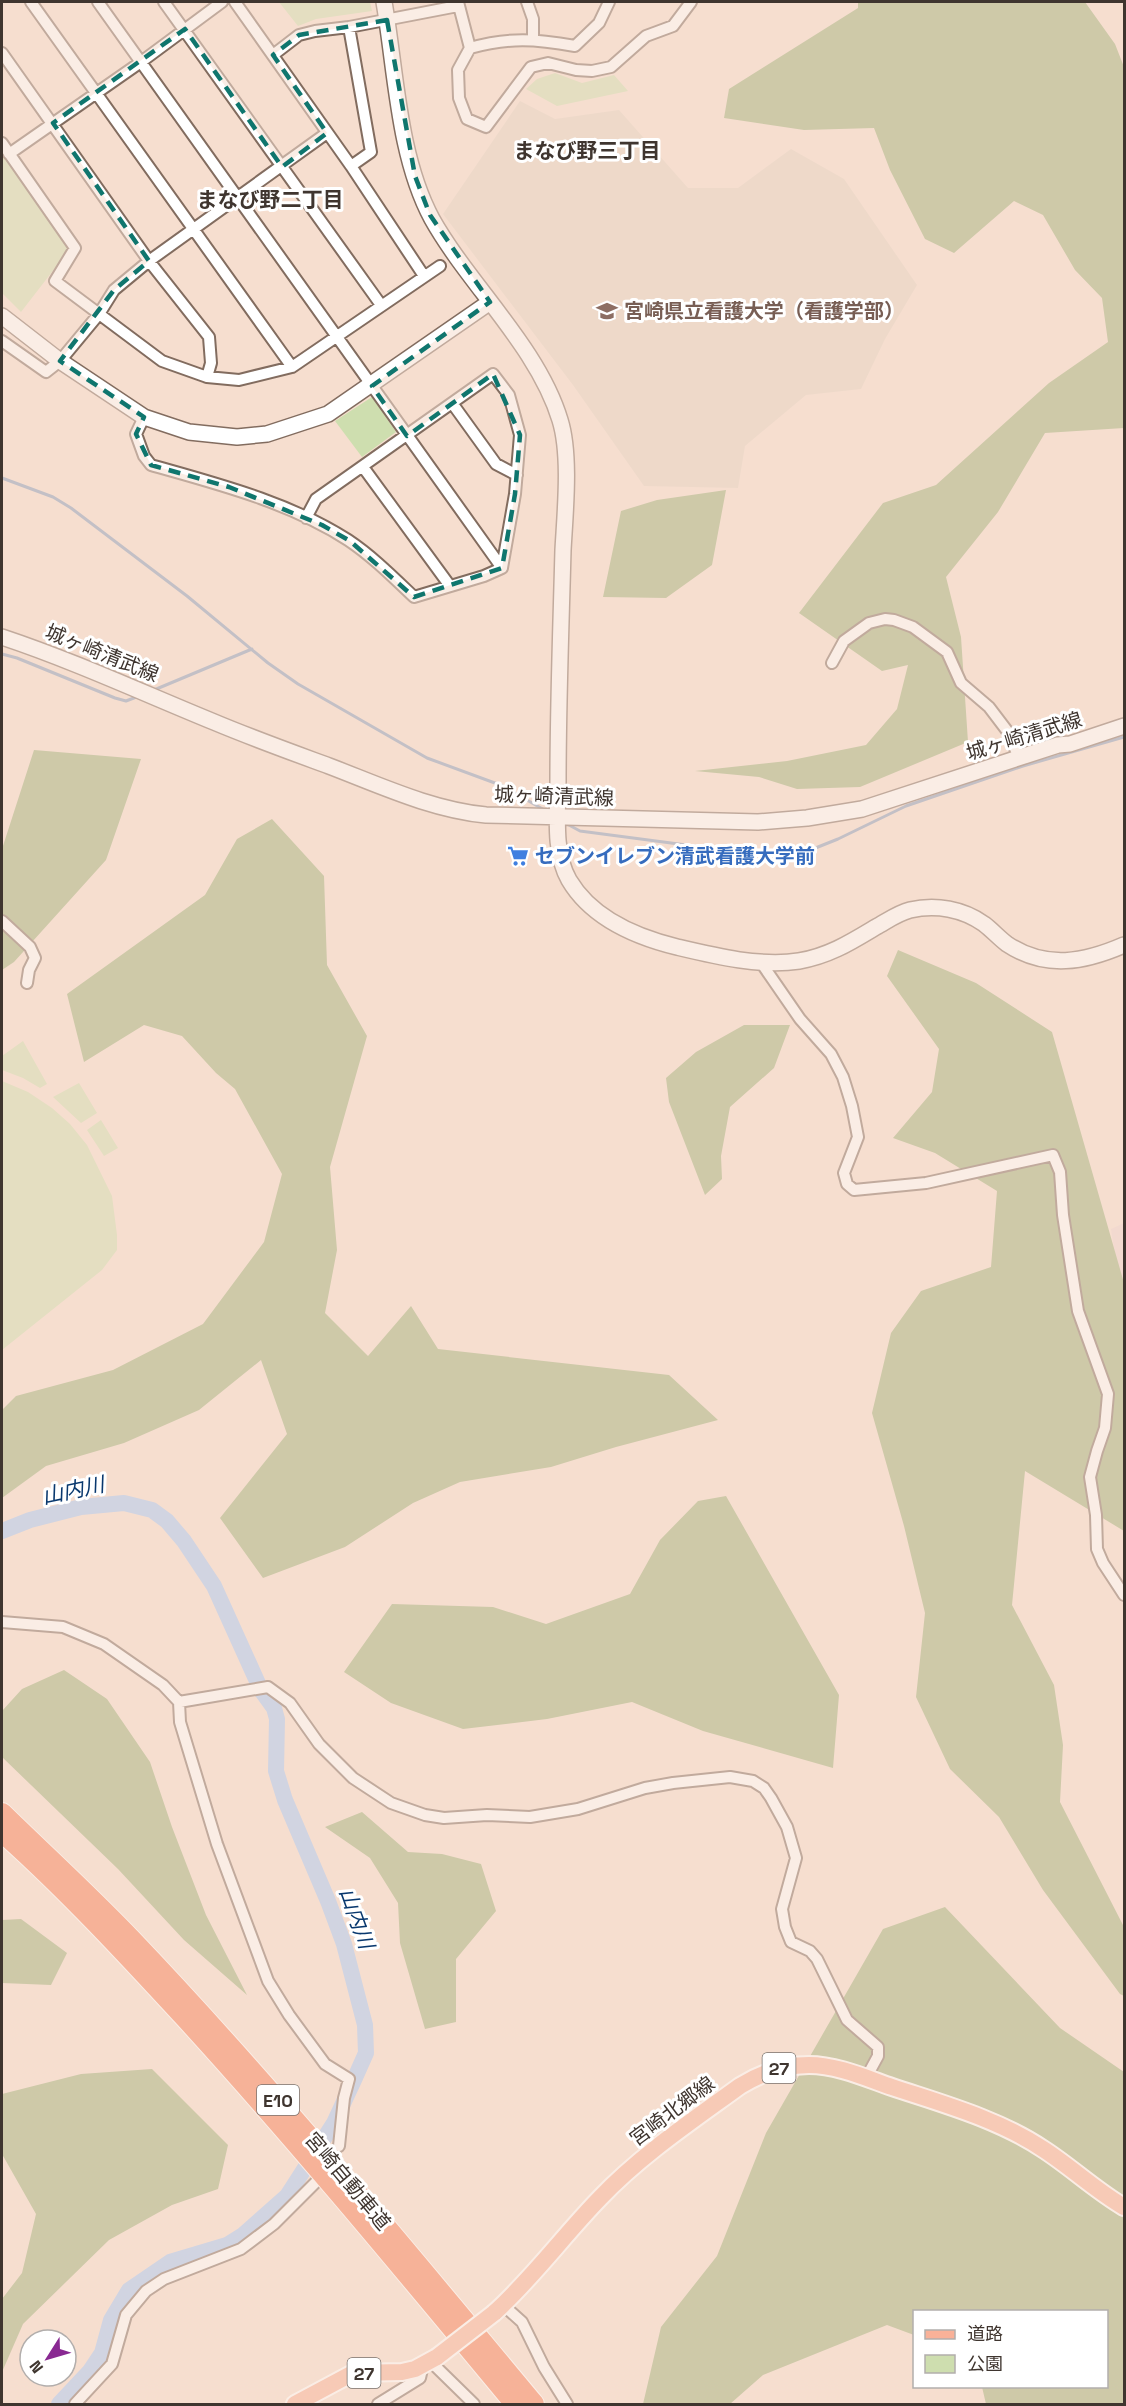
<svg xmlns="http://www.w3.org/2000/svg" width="1126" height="2406" font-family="'Space Grotesk','Noto Sans JP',sans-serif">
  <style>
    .industrial { fill: #edd3ce }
    .education { fill: #e4d3c2 }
    .green { fill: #cedeaf }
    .forest { fill: #9daf79 }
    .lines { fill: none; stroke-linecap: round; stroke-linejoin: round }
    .stream { stroke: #869bba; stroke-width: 3 }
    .river { stroke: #a4c7f6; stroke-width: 16 }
    .street-casing { stroke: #826c5f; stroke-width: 14 }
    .secondary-casing { stroke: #826c5f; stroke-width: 18 }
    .primary-casing { stroke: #fff; stroke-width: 20 }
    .highway-casing { stroke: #fff; stroke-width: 22 }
    .street { stroke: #fff; stroke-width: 10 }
    .secondary { stroke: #fff; stroke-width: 15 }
    .primary { stroke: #f9b198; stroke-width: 16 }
    .highway { stroke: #f57d54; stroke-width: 20 }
    .primary-bridge-casing { stroke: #fff; stroke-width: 20; stroke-linecap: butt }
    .primary-bridge { stroke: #f9b198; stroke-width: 16 }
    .marked { fill: none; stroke: #0f766e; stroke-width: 4.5; stroke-dasharray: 12 8; stroke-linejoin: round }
    .labels { text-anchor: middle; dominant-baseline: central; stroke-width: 6; stroke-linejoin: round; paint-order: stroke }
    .shield { fill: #fff; stroke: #79726d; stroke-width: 1.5 }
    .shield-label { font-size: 18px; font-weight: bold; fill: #3f352f }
    .education-label { font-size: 20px; font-weight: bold; fill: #785e54; stroke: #fff; text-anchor: start }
    .street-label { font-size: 20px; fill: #3f352f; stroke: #fff }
    .shop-label { font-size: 20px; font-weight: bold; fill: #366cbe; stroke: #fff; text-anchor: start }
    .neighbourhood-label { font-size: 21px; font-weight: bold; fill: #3f352f; stroke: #fff }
    .water-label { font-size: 21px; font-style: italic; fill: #09386e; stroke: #fff }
  </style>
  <rect width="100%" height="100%" fill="#f6decf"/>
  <path class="industrial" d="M1124 1223V1314L1111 1229Z"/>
  <path class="education" d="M520 101 555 119 619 110 688 188H738L791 149 844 179 917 285 885 339 861 389 806 395 745 446 738 488 644 486 573 385 443 214Z"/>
  <path class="green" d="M279 2H370L372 11 316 19 298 26Z
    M555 73 582 83 614 75 628 91 557 106 526 89 537 79Z
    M2 150 66 237 69 250 21 312 2 293Z
    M372 397 396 432 362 457 335 421Z
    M23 1041 47 1084 40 1088 23 1078 2 1070V1056Z
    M2 1081 28 1092 52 1108 70 1124 87 1145 112 1196 117 1235V1250L102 1270 2 1350Z
    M79 1083 97 1113 81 1123 53 1097Z
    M101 1120 118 1148 104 1156 87 1130Z"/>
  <path class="forest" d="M858 2H1085L1115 44 1124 67V428L1045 433 998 512 946 577 961 637 968 742 860 787 797 789 759 777 695 771 787 761 866 745 897 709 908 665 882 671 799 613 883 503 936 485 1049 383 1108 342 1102 298 1075 270 1043 215 1014 201 954 253 925 239 890 170 874 128 804 130 724 118 729 89 858 8Z
    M726 490 712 565 666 598 603 597 621 511 657 500Z
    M34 750 141 759 106 860 14 962 2 970V849Z
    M272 819 324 876 327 965 367 1036 330 1167 337 1250 325 1313 368 1356 411 1306 438 1349 669 1375 718 1420 616 1447 551 1467 460 1482 413 1503 345 1547 263 1578 220 1518 287 1434 261 1360 199 1410 124 1443 46 1466 2 1498V1410L16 1396 113 1370 203 1324 264 1242 282 1174 235 1089 216 1073 182 1036 144 1025 84 1062 67 994 205 895 237 839Z
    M898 950 976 983 1052 1032 1124 1283V1531L1025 1471 1012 1605 1054 1685 1063 1745 1060 1802 1124 1927V1996L1120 1994 1043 1890 999 1817 950 1769 916 1697 925 1613 904 1526 872 1413 891 1333 921 1291 991 1267 997 1191 935 1153 893 1138 932 1092 939 1049 887 976Z
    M744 1025H790L774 1068 730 1107 721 1156 722 1179 705 1195 669 1102 666 1078 696 1052Z
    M726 1496 839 1695 833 1768 703 1731 632 1702 547 1719 463 1729 391 1703 344 1672 392 1604 493 1607 546 1624 630 1594 660 1540 698 1501Z
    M64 1670 107 1699 150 1762 172 1827 206 1915 247 1995 184 1940 118 1869 2 1757V1711L22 1689Z
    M362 1812 408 1852 442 1854 481 1864 496 1911 456 1959V2022L425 2029 400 1943 398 1903 370 1858 325 1827Z
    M945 1907 1060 2028 1124 2072V2404H986L982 2387 1106 2386V2312H914V2335L887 2325 763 2375 730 2404H643L661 2327 717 2256 766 2133 883 1929Z
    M21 1919 67 1953 51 1985 2 1983V1920Z
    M152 2069 228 2145 218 2189 172 2205 109 2240 23 2324 2 2372V2299L22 2273 36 2214 2 2154V2094L81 2074Z"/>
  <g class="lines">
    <path class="stream" d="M2 478 53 497 71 508 187 596 268 663 298 684 427 758 503 786 546 811
      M2 654 17 658 115 698 126 701 139 696
      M154 690 252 649
      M567 824 580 831 709 848 770 853 796 852 813 849 838 839 906 806 1023 766 1124 737"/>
    <path class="river" d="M2 1531 30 1520 81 1507 124 1503 152 1510 167 1521 184 1541 214 1586 261 1690 274 1708 277 1719 276 1771 285 1800 328 1901 344 1944 365 2025 366 2053 354 2080 334 2123 287 2196 243 2235 227 2245 170 2262 129 2290 111 2320 102 2353 90 2371 59 2404"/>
    <defs>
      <path id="street" d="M31 2 292 367
        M98 2 502 568
        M164 2 381 305
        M235 2 351 166 424 276
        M458 2 470 48 458 70 459 98 467 119 486 127 531 67 548 63 576 70 592 71 611 67 646 36 673 26 691 2
        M527 2 533 19V39
        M349 27 371 152 351 166
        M470 48C509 37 536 39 575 46L599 23 609 2
        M2 53 149 261 209 337 211 363 207 377
        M273 55 299 35 315 31 349 27 458 6
        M2 143 75 248 55 281 162 361 207 377 239 380 292 367 440 266
        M9 154 141 62 222 2
        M2 341 46 372 60 361 99 314 114 290 149 261 327 133
        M452 403 496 464 517 475
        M144 417 136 434 144 456 151 465C218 484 289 502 348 540 372 556 393 577 414 597L484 576 502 568
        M363 467 450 586
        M306 518 316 499 493 374 509 395 520 435 515 494 502 568
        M832 663 844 641 869 623 885 619 894 620 913 627 947 652 961 683 989 707 1008 732 1019 758
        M2 921 30 947 35 958 29 970 27 983
        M760 961 800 1019 831 1054 843 1077 852 1106 858 1137 844 1173 847 1184 854 1190 926 1183 1053 1155 1060 1172 1063 1215 1078 1311 1108 1394 1105 1428 1097 1451 1090 1477 1096 1515 1097 1549 1103 1563 1124 1595
        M2 1622 63 1627 104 1644 163 1685 179 1702 180 1722 217 1844 268 1981 289 2015 325 2064 349 2079 344 2098 339 2146
        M179 1702 268 1687 290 1703 319 1744 353 1778 391 1803 425 1815 444 1818 487 1815 530 1817 578 1809 645 1788 673 1783 730 1777 753 1781 764 1788 771 1798 787 1827 796 1858 782 1909 785 1927 791 1942 810 1951 817 1959 847 2020 878 2047V2056L866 2078
        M503 2305 522 2322 544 2367 567 2404
        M430 2361 474 2404
        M75 2404 112 2364 126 2315 146 2291 164 2279 241 2249 274 2224 316 2182
        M378 2404 420 2378 423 2365"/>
      <path id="secondary" d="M384 2C396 71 398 156 432 219 469 285 538 347 560 420 571 455 565 513 563 550 561 627 558 704 558 781 558 813 553 852 569 880 592 919 636 937 677 947 715 956 760 967 799 961 829 956 851 942 876 927 887 921 898 913 910 910 936 904 963 909 984 924 992 930 999 938 1007 944 1046 970 1085 962 1124 945
        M2 316 60 361 144 417 189 432 237 437 267 434 328 414 490 302
        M2 637C74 661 143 693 214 722 252 738 291 752 329 766 379 785 432 810 486 815L758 822 807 818 862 809 1058 745 1070 744 1124 726"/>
      <path id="primary" d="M494 2313C533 2278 563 2236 600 2198 641 2155 692 2121 740 2086 761 2073 783 2065 809 2065 837 2065 866 2078 892 2087 943 2104 998 2119 1043 2149 1071 2167 1095 2190 1124 2207
        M295 2404 353 2373 402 2372 415 2369 437 2357"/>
      <path id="highway" d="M2 1813C45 1855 90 1896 132 1940 273 2088 403 2247 534 2404
        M2 1832C67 1890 127 1955 186 2019 300 2144 407 2274 515 2404"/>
    </defs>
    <use href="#street" class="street-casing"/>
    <use href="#secondary" class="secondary-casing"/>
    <use href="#primary" class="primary-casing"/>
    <use href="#highway" class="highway-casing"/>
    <use href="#street" class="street"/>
    <use href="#secondary" class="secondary"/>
    <use href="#primary" class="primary"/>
    <use href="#highway" class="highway"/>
    <defs>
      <path id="primary-bridge" d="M437 2357 494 2313"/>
    </defs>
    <use href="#primary-bridge" class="primary-bridge-casing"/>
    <use href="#primary-bridge" class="primary-bridge"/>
  </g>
  <path d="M0 0H1126V2406H0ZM387 20 415 176 430 215 490 302 372 386 407 436 493 374 520 435 515 494 502 568 414 597 350 541 322 525 229 487 151 465 136 434 144 417 60 361 114 290 149 261 53 123 185 29 282 167 327 133 273 55 299 35Z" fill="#f6decf" fill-opacity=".55" fill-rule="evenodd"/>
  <path class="marked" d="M387 20 415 176 430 215 490 302 372 386 407 436 493 374 520 435 515 494 502 568 414 597 350 541 322 525 229 487 151 465 136 434 144 417 60 361 114 290 149 261 53 123 185 29 282 167 327 133 273 55 299 35Z"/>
  <defs>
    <symbol id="university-bare" viewBox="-9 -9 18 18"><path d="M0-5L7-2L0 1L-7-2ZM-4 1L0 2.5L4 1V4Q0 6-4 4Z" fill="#8d6e63" stroke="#fff" stroke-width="2.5" paint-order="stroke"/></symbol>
    <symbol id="supermarket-bare" viewBox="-9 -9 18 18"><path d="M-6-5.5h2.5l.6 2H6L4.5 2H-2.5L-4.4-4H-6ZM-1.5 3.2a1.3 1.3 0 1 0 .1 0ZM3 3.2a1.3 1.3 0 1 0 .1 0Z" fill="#3f7fe0" stroke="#fff" stroke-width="2.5" paint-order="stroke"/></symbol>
  </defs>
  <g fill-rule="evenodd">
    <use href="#university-bare" x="592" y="296" width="30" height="30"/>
    <use href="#supermarket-bare" x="503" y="841" width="30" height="30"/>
  </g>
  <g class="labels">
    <g class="shield">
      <rect x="762.5" y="2053" width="33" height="30" rx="4.5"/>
      <rect x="257" y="2085" width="42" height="30" rx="4.5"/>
      <rect x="347.5" y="2358" width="33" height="30" rx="4.5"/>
    </g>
    <g class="shield-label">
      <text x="779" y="2068">27</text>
      <text x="278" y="2100">E10</text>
      <text x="364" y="2373">27</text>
    </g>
    <g class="education-label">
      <text x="624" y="311">宮崎県立看護大学（看護学部）</text>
    </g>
    <g class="street-label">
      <text transform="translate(102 653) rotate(22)">城ヶ崎清武線</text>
      <text transform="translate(1024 736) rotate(-17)">城ヶ崎清武線</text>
      <text transform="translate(554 796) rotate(2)">城ヶ崎清武線</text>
      <text transform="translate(672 2111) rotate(-37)">宮崎北郷線</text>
      <text transform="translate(348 2181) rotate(50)">宮崎自動車道</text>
    </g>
    <g class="shop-label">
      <text x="535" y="856">セブンイレブン清武看護大学前</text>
    </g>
    <g class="neighbourhood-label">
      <text x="587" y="150">まなび野三丁目</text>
      <text x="270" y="199">まなび野二丁目</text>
    </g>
    <g class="water-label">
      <text transform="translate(73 1490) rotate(-12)">山内川</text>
      <text transform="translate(357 1918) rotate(70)">山内川</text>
    </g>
  </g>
  <rect width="1126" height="2406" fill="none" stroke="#3f352f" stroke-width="6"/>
  <rect x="913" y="2310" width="195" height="78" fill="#ffffff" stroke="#b2aeac" stroke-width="1.5"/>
  <rect x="925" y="2330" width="30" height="9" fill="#f9b198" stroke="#b2aeac" stroke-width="1.5"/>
  <text x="967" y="2340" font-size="18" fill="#3f352f">道路</text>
  <rect x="925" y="2355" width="30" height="18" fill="#cedeaf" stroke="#b2aeac" stroke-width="1.5"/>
  <text x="967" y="2370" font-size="18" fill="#3f352f">公園</text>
  <g transform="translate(48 2358) rotate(233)"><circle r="28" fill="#ffffff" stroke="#b2aeac" stroke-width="1.5"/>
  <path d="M0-4.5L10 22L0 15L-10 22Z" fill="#892992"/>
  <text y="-9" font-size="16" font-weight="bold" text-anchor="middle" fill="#3f352f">N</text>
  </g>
</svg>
